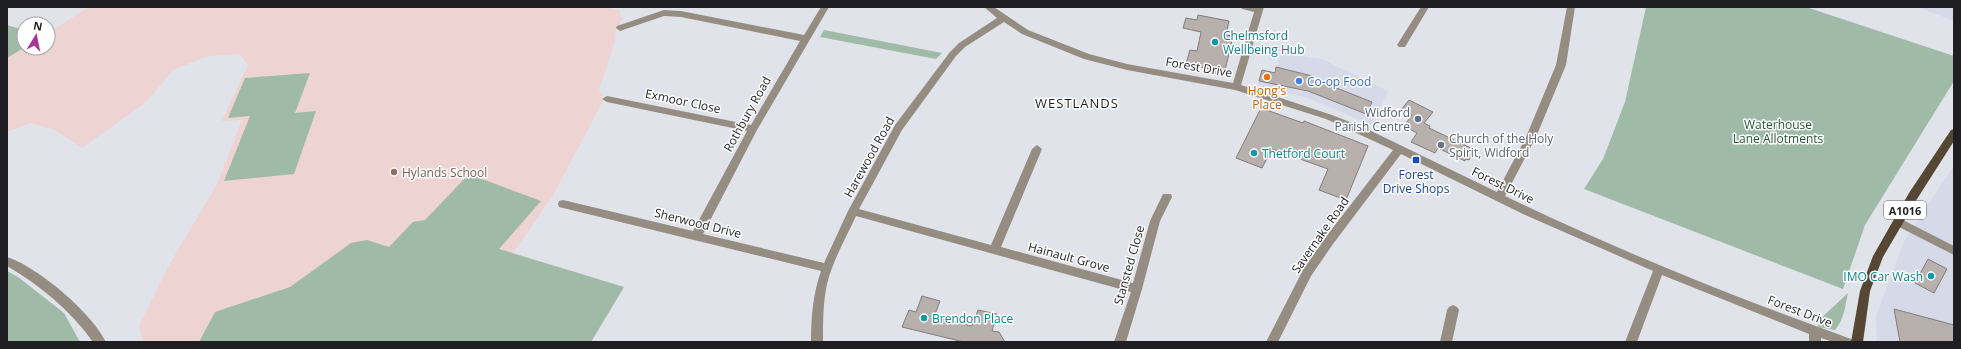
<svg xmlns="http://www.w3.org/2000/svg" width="1961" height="349" font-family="'Open Sans',sans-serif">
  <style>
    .built { fill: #d5d9e8 }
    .education { fill: #edd3d1 }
    .green { fill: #9fbba7 }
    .building { fill: #b8b0ad; stroke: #847c7a }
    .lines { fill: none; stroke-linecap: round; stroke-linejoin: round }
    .minor { fill: #968d82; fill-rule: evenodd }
    .major { fill: #564634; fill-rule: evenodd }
    .culture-dot { fill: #0f9aa8; stroke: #fff; stroke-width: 1.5 }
    .food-dot { fill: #e8710a; stroke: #fff; stroke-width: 1.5 }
    .shop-dot { fill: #3f7fe0; stroke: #fff; stroke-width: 1.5 }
    .service-dot { fill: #5c6f8a; stroke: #fff; stroke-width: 1.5 }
    .worship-dot { fill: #6b7280; stroke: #fff; stroke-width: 1.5 }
    .transit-dot { fill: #1a4fb4; stroke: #fff; stroke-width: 1.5 }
    .education-dot { fill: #8d6e63; stroke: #fff; stroke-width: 1.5 }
    .labels { text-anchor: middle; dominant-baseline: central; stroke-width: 3; stroke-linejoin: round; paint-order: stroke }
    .shield { fill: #fff; stroke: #626264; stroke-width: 1 }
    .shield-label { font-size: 11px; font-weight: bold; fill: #1f1f22 }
    .culture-label { font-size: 12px; fill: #0d838f; stroke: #fff; text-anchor: start }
    .street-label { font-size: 12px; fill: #1f1f22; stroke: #fff }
    .shop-label { font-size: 12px; fill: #366cbe; stroke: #fff; text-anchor: start }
    .food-label { font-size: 12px; fill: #c56008; stroke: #fff }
    .service-label { font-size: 12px; fill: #4e5e75; stroke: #fff; text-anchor: end }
    .park-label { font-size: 12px; fill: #255437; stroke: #fff }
    .worship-label { font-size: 12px; fill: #5b616d; stroke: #fff; text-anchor: start }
    .education-label { font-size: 12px; fill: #785e54; stroke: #fff; text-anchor: start }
    .transit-label { font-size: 12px; fill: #164399; stroke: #fff }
    .neighbourhood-label { font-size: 13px; letter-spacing: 1px; fill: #1f1f22; stroke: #fff }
  </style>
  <rect width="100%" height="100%" fill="#e1e3eb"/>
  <path class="built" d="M1954 7V21L1920 8V7Z
    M1281 53 1322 59 1388 91 1371 125 1308 98 1258 86 1262 70 1275 73Z
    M1954 166V342H1877L1876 316 1905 239Z"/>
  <path class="education" d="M89 7H604L619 10 622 19 616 30 615 41 599 90 604 99 552 197 513 253 624 287 591 342H143L139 326 168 267 217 184 242 120 222 121 248 65 240 54 208 56 173 70 146 102 82 148 55 130 31 123 7 132V58L24 48H48V33Z"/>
  <path class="green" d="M1646 7H1806L1954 56V81L1865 225 1843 289 1584 189 1603 159 1625 102Z
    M7 25 24 30V48L7 58Z
    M824 30 942 53 936 59 820 37Z
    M310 73 295 113 316 111 294 174 224 181 250 116 228 118 245 78Z
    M469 174 541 201 499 249 624 287 591 342H199L215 312 290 287 351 243 367 240 389 247 413 222 425 220Z
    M7 271 18 277 64 313 80 342H7Z
    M1848 293C1845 307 1844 320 1835 330L1818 327 1819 320Z"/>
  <path class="building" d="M1198 15 1229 21 1226 35 1233 36 1224 75 1209 72 1210 69 1186 64 1190 50 1197 51 1201 32 1183 28 1186 18 1197 20Z
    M1276 67 1312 76 1311 78 1372 102 1366 114 1308 91 1259 81 1262 70 1275 73Z
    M1409 100 1433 112 1424 123 1430 126 1429 128 1473 149 1472 151 1474 152 1469 160 1466 159 1465 161 1438 148 1435 153 1411 142 1417 133 1404 126 1412 115 1401 110Z
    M1261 108 1303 123 1304 121 1368 146 1346 200 1319 190 1328 169 1272 149 1262 168 1236 158Z
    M1928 259 1947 269 1934 293 1915 283Z
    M922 296 940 301 934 317 972 326 978 310 997 314 992 331 999 332 1005 342H964L902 327 909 310 916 312Z
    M1894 309 1954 325V342H1900Z"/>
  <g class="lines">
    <path class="minor" d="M821 7H829L757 130 703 234 824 263 848 211 895 125 950 52 959 43 997 18 984 7H994L1028 30 1089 54 1127 64 1233 83 1254 12 1242 9 1241 7H1264L1241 85 1332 115 1365 128 1497 192 1526 137 1556 65 1567 7H1575L1566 65 1536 137 1505 196C1617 250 1734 297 1851 339L1853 342H1833L1821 338V342H1809V334L1662 275 1637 342H1625L1653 271 1523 214 1401 154 1333 244 1311 276 1278 342H1266L1303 270 1325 238 1393 150 1326 119 1235 90 1127 70 1084 59 1022 34 1004 22 965 47 956 56 902 130 859 209 991 245 1032 149 1037 145 1042 149 1001 247 1133 283 1150 221 1163 194H1171L1172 197 1160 221 1142 289 1126 342H1114L1131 292 856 216C846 238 833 260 827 284 823 303 823 322 823 342H811C811 317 813 294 821 271L559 207 558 204 559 201 563 200 693 231 747 131 607 102 602 99 607 96 751 125 800 41 681 17 664 16 620 31 616 28 617 26 664 10 681 11 804 35Z
      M1421 7H1429L1405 47H1399L1397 45Z
      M1899 218 1954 246V255L1895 225 1894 222 1895 219Z
      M7 257C38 267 92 313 106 342H93C70 310 41 286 7 266Z
      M1453 305 1457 307 1459 310 1452 342H1440L1447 310 1449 307Z"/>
    <path class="major" d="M1954 129V141L1917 199 1883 257 1870 291 1863 342H1851L1860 291 1873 256 1909 193 1951 130Z"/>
  </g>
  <g class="culture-dot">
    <circle cx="1215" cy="42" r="4"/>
    <circle cx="1254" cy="153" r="4"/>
    <circle cx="1931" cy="276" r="4"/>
    <circle cx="924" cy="318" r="4"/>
  </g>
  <circle class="food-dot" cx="1267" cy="77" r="4"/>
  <circle class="shop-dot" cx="1299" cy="81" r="4"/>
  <circle class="service-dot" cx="1418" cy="119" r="4"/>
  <circle class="worship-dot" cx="1441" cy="145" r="4"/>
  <rect class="transit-dot" x="1412" y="156" width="8" height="8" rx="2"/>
  <circle class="education-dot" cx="394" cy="172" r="4"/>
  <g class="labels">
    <rect class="shield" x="1884" y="201" width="42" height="18" rx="3"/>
    <g class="shield-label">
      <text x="1905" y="210">A1016</text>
    </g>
    <g class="culture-label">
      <text x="1223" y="35">Chelmsford<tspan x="1223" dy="14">Wellbeing Hub</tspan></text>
      <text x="1262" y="153">Thetford Court</text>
      <text x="1923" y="276" text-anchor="end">IMO Car Wash</text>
      <text x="932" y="318">Brendon Place</text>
    </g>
    <g class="street-label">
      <text transform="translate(1199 67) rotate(10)">Forest Drive</text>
      <text transform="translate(683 101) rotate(12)">Exmoor Close</text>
      <text transform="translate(747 114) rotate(-61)">Rothbury Road</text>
      <text transform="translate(869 157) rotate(-61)">Harewood Road</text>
      <text transform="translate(1503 185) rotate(26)">Forest Drive</text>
      <text transform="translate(698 223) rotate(14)">Sherwood Drive</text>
      <text transform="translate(1320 235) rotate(-55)">Savernake Road</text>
      <text transform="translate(1069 257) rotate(15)">Hainault Grove</text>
      <text transform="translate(1129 265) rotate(-74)">Stansted Close</text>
      <text transform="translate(1800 311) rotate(21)">Forest Drive</text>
    </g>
    <g class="shop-label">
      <text x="1307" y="81">Co-op Food</text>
    </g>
    <g class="food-label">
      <text x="1267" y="90">Hong's<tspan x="1267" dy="14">Place</tspan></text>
    </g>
    <g class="service-label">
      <text x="1410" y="112">Widford<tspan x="1410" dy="14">Parish Centre</tspan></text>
    </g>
    <g class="park-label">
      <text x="1778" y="124">Waterhouse<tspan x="1778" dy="14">Lane Allotments</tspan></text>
    </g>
    <g class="worship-label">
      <text x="1449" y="138">Church of the Holy<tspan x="1449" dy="14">Spirit, Widford</tspan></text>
    </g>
    <g class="education-label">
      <text x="402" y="172">Hylands School</text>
    </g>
    <g class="transit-label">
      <text x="1416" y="174">Forest<tspan x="1416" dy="14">Drive Shops</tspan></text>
    </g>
    <g class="neighbourhood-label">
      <text x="1077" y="103">WESTLANDS</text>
    </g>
  </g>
  <rect width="1961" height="349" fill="none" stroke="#1f1f22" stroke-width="16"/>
  <g transform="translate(36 36) rotate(10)"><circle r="19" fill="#ffffff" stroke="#a5a5a7"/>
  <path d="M0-3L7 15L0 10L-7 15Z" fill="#a83792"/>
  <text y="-6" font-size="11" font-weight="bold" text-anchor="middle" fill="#1f1f22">N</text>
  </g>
</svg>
